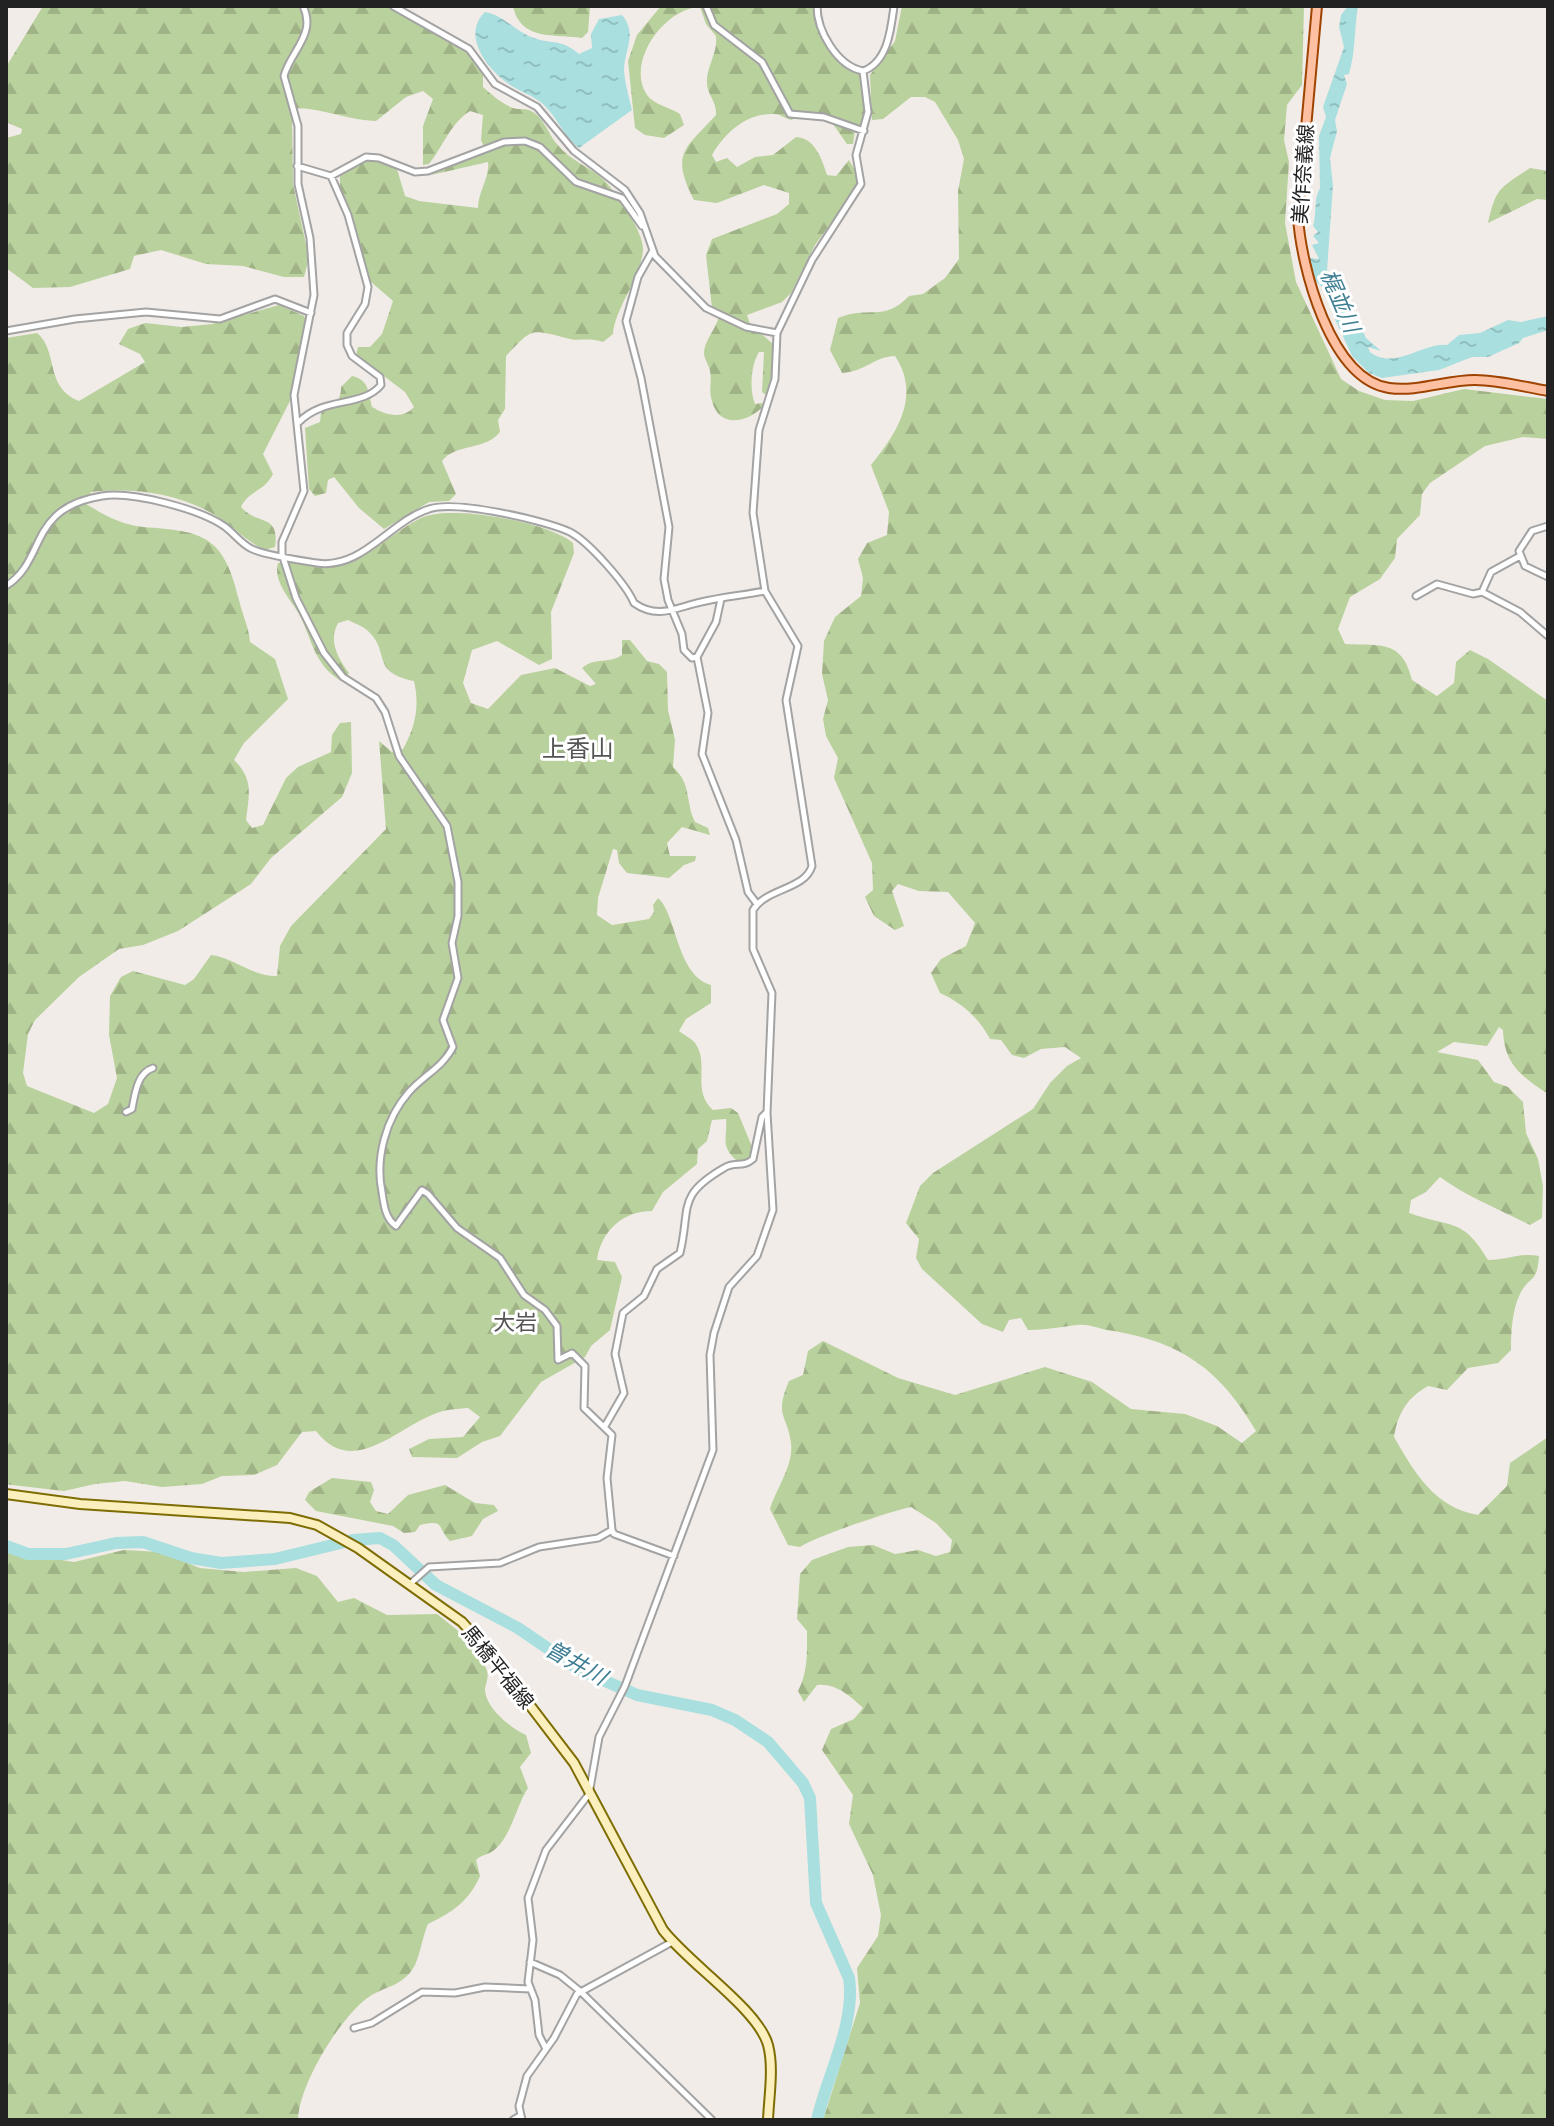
<svg xmlns="http://www.w3.org/2000/svg" width="1554" height="2126" font-family="Rubik,'Noto Sans JP',sans-serif">
  <style>
    .forest { fill: url(#forest-firs) }
    .water { fill: url(#water-ripples) }
    .lines { fill: none; stroke-linecap: round; stroke-linejoin: round }
    .river { stroke: #a9dfdf; stroke-width: 12 }
    .minor-casing { stroke: #a3a3a3; stroke-width: 9 }
    .secondary-casing { stroke: #7e6d03; stroke-width: 12 }
    .primary-casing { stroke: #9f4400; stroke-width: 12 }
    .minor { stroke: #fff; stroke-width: 5 }
    .secondary { stroke: #fbefbd; stroke-width: 8 }
    .primary { stroke: #fdc0a2; stroke-width: 8 }
    .labels { text-anchor: middle; dominant-baseline: central; stroke-width: 6; stroke-linejoin: round; paint-order: stroke }
    .street-label { font-size: 20px; fill: #222; stroke: #fff }
    .water-label { font-size: 22px; font-style: italic; fill: #3f7e93; stroke: #fff }
    .neighbourhood-label { font-size: 22px; fill: #555; stroke: #fff }
    .quarter-label { font-size: 24px; fill: #555; stroke: #fff }
  </style>
  <defs>
    <pattern id="forest-firs" width="22" height="20" patternUnits="userSpaceOnUse" patternTransform="scale(2)"><rect width="22" height="20" fill="#b9d19d"/><path d="M5 1l3.5 6h-7zM16 11l3.5 6h-7z" fill="#9fb387"/></pattern>
    <pattern id="water-ripples" width="26" height="14" patternUnits="userSpaceOnUse" patternTransform="scale(2)"><rect width="26" height="14" fill="#a9dfdf"/><path d="M2 4q2-2 4 0t4 0M15 11q2-2 4 0t4 0" fill="none" stroke="#91bfbf"/></pattern>
  </defs>
  <rect width="100%" height="100%" fill="#f2ece8"/>
  <path class="forest" d="M43 6H385L464 48 483 75V87C492 95 501 103 513 108 518 110 526 108 531 111 544 117 548 134 557 144 570 161 591 167 605 181 617 194 644 232 643 250 641 278 615 308 613 334L603 342C588 337 578 342 566 338 529 329 533 328 506 356L505 409 498 420 500 432C485 451 456 443 442 461L456 494 449 501 429 502 384 529 359 508 334 477 328 480 326 493 315 496 309 489 305 428 320 422 321 413C333 406 341 402 341 387L352 376C369 380 368 391 372 407 386 415 402 420 414 407L405 392 356 355 358 347H370L382 334 393 301 370 281 340 186V174C361 158 373 157 397 169L405 196 419 201 478 208C478 192 490 177 488 162L431 175 485 149 481 140 483 115 470 111C450 124 444 145 429 164L423 165V126L433 99 423 91 406 97 376 121C350 121 312 105 292 109L293 184 309 258 304 277H284L243 266 206 264 161 250 134 256 130 269 70 287 33 288 6 268V138L21 134 22 129 6 122V67Z
    M513 6H590L588 32 582 38C555 34 520 41 513 6Z
    M661 6H814C819 34 832 66 862 75L866 121 855 130 853 144H847L828 117 798 113 792 120C786 119 780 114 774 114 746 113 725 133 712 155L716 162 727 158 737 167 755 157 773 155 796 137C815 138 822 159 827 175L836 176 849 160 858 175 856 189 815 245 791 293 782 302 747 315 750 324 773 344 771 385 766 395 762 392 764 352H759C751 365 749 389 755 404L762 403 764 406C746 424 717 429 711 397 709 389 712 380 710 371 709 365 704 359 704 353 705 337 720 326 719 311L712 308 706 255 712 239 777 214 789 204V193L764 185 717 203 694 200C670 153 685 149 716 115 717 101 707 95 707 83 706 67 718 53 716 36L706 24 700 7C665 8 625 62 647 95 653 104 671 108 680 114L684 125 664 138 645 135 635 128 628 61 637 35Z
    M902 6H1304L1302 85 1287 105 1284 140 1289 162 1285 223 1296 282 1341 379 1359 391 1385 400 1413 401 1464 389 1548 399V439L1523 437 1485 446 1430 483 1422 494 1420 515 1397 539 1395 558 1380 579 1350 597 1338 629 1345 644C1380 646 1402 639 1412 680L1437 696 1454 683 1456 662 1470 650 1488 659 1548 701V1094C1521 1076 1504 1064 1503 1030L1499 1027 1487 1046 1454 1042 1437 1052 1478 1060 1494 1082 1508 1087 1523 1102 1526 1133 1538 1159 1543 1186 1542 1218 1530 1225C1499 1209 1467 1197 1440 1177L1426 1192 1411 1200 1409 1213C1451 1228 1463 1217 1488 1260 1508 1260 1520 1252 1539 1256 1537 1285 1530 1274 1520 1294 1512 1310 1511 1333 1511 1350L1498 1363 1468 1368 1447 1390 1428 1386C1407 1398 1398 1413 1394 1437 1414 1472 1435 1508 1478 1515L1507 1486 1510 1463 1548 1437V2120H823L860 2003 857 1968 878 1936 881 1915 873 1875 849 1824 853 1795 822 1750 831 1729 854 1719 863 1708C850 1696 836 1683 817 1685L804 1702 798 1691C808 1672 807 1653 807 1631L797 1619 800 1574 812 1560 848 1547 873 1545 895 1554 918 1550 936 1556 950 1552 952 1540 936 1523 911 1507C891 1511 814 1537 800 1547L788 1545 770 1509C776 1489 794 1465 791 1443 787 1413 774 1417 789 1381L803 1375 808 1351 823 1341 898 1378 955 1395 1045 1367 1092 1382 1131 1409 1185 1414 1217 1426 1242 1443 1256 1431C1220 1370 1183 1343 1114 1331 1102 1330 1088 1323 1077 1325 1060 1327 1045 1330 1028 1330L1021 1318 1009 1320 1003 1332 982 1324 922 1269 916 1258 919 1239 906 1223 920 1186 933 1173 1033 1109 1050 1083 1067 1066 1081 1058 1065 1047 1041 1049 1024 1058 1012 1055 1001 1040 990 1039C978 1017 962 1003 940 993L931 973 941 959 966 946 975 923 948 892 919 891 898 884 892 891 904 926 895 930 874 916 865 897 873 890 872 863 834 778 838 758 826 736 823 719 828 700 822 674 824 641 835 617 861 596 863 578 858 559 867 543 887 535 889 512 871 465C898 432 921 395 895 356 873 357 867 371 842 373L830 350 838 318C868 305 883 323 909 296L923 294 945 278 959 259 958 191 964 159 958 140 935 102 925 97H911L883 119 872 120 870 75 895 41Z
    M1530 168 1548 171V200L1537 199 1488 223C1496 187 1500 188 1530 168Z
    M279 305 304 316 307 323 290 401 263 454 273 474C264 492 248 491 241 507 257 526 280 513 275 547L265 550C248 542 238 531 224 521 186 494 136 487 91 492L86 504C104 515 122 525 143 527 204 531 224 536 239 600 242 614 249 627 250 642L275 659 288 699 244 743 234 760C254 779 249 795 246 820L252 828 263 825 286 778 298 767 331 752 332 735 340 723 351 722 352 773 342 797 271 858 251 884 178 931 143 945 119 949 79 977 35 1020 28 1034 23 1073 27 1086 94 1113 108 1104 117 1078 109 1035 110 996 121 977 133 971 185 985 194 979 211 955C235 958 253 977 277 976L280 946 291 926 386 829 379 741 392 752 403 749C415 727 420 707 414 681 371 672 390 654 370 633 365 627 356 624 348 620L338 623C328 641 338 658 349 673L343 682C317 668 313 645 302 620 295 603 272 584 278 563 297 559 314 571 333 567 366 561 390 534 419 519 447 503 549 522 573 543L574 553 551 612 552 659 539 665 497 641 472 650 463 683 471 703 488 709 521 675 555 668 590 686 596 684 582 668C594 657 610 664 622 655V640H630L647 661 659 664 667 672 668 710 675 740 673 767C692 784 685 802 695 822L708 828 710 835 682 827 667 843 670 856H696L695 861 684 865 669 878 627 873 619 863 617 850 613 849 598 898 597 915 612 925 649 919 654 912 653 905 658 898C677 914 676 975 711 985V1003L686 1019 679 1031C684 1035 692 1039 695 1043 710 1063 691 1091 713 1110L731 1108 738 1113 753 1149 748 1159 737 1161C719 1145 728 1138 726 1119L712 1120 707 1141 698 1149 697 1164 663 1192 652 1211C623 1211 601 1231 597 1260L615 1262 622 1277 610 1330 591 1346 585 1357 541 1382 500 1436 482 1442 457 1458 412 1457 409 1449 429 1439 463 1437 480 1417 468 1408C458 1409 446 1409 437 1413 397 1427 353 1479 316 1431L302 1432 277 1465 254 1475 222 1476 202 1484 162 1487 125 1481 95 1484 64 1491 12 1485 6 1484V338L37 333C59 351 44 387 79 401L145 362 140 354 119 344 128 329 145 323 182 327 212 324Z
    M332 1478 371 1482 374 1490 370 1502 376 1511 388 1514 408 1495 445 1485 475 1503 494 1505 498 1511 483 1519 472 1536 450 1541C436 1527 446 1519 420 1525L415 1532 404 1533 393 1526 316 1511 305 1500 309 1492Z
    M124 1550 160 1552 200 1568 243 1572 296 1568 317 1576 338 1602 354 1598 387 1615 437 1614C457 1630 479 1645 487 1671 489 1677 486 1682 485 1689 485 1708 511 1728 526 1735L531 1753 520 1767 528 1788C516 1806 511 1838 493 1851 487 1855 481 1855 476 1860L480 1876C469 1901 453 1912 428 1924 422 1937 420 1959 412 1970 399 1988 381 1987 366 1999 338 2021 299 2085 298 2120H6V1551L74 1562Z"/>
  <path class="water" d="M1348 6H1358C1354 30 1356 49 1349 74L1344 75 1347 84 1335 120 1337 131 1330 158 1333 185 1327 271 1340 283 1366 338 1381 351 1368 347 1370 352C1394 371 1424 342 1447 345L1459 335 1480 333 1508 320 1521 322 1548 316V330L1523 338 1519 343 1488 357H1472L1439 370 1382 378 1369 373 1352 356 1334 317 1331 296 1314 279 1309 258 1319 259 1312 245 1319 243 1313 236 1318 232 1313 226C1317 215 1313 200 1320 188L1319 136 1326 117 1323 107 1344 47 1339 27 1341 15Z
    M485 12C503 15 514 30 531 37 551 45 561 38 579 54L592 48 591 34 599 19 622 15C638 34 624 50 624 71 625 84 629 97 632 110L579 148C564 137 557 117 543 104 534 96 521 92 510 85 489 71 460 36 485 12Z"/>
  <g class="lines">
    <path class="river" d="M6 1546 28 1554H66L116 1543 143 1542 191 1558 221 1563 275 1559 353 1540 380 1538 393 1545 436 1585 518 1628 578 1669 637 1695 712 1710 735 1720 768 1742 803 1783 810 1798 816 1903 849 1978C856 2023 827 2076 817 2120"/>
    <defs>
      <path id="minor" d="M303 6C317 34 290 52 284 76L298 126V184L310 238 314 295 294 395 304 491 282 542V554L296 598 324 653 343 677 376 698 385 712 399 756 447 826 458 882V916L452 943 458 978 443 1020 453 1047C443 1067 423 1076 409 1092 386 1118 375 1158 382 1192 384 1205 385 1218 396 1226L422 1190 428 1194 457 1228 500 1258 524 1295 545 1310 557 1326 558 1360 572 1353 585 1366 584 1408 612 1435 607 1478 612 1530 614 1534 674 1556
        M393 6 469 49 495 84 537 107 574 151 625 190 640 213 655 256 706 308 746 327 777 333
        M706 6 714 25 762 62 790 114 824 117 864 131
        M817 6C817 31 837 66 863 71 888 62 891 29 894 6
        M297 166 331 176 366 157 379 158 415 172 428 171 504 142 525 141 540 147 576 182 622 198 642 226
        M652 252 638 277 626 321 641 378 669 527 664 579 668 600 682 634 684 650 692 658 697 657
        M6 331 75 319 146 312 220 319 275 299 311 313
        M299 422C324 396 362 408 381 385L380 377 352 356 347 345V333L365 304 368 287 348 215 331 176
        M1548 526 1532 531 1519 551 1525 566 1548 577
        M1520 556 1491 572 1482 592 1520 612 1548 636
        M6 586C47 560 27 508 102 496 132 491 199 509 224 526 234 533 241 544 252 549 268 556 298 560 317 563 362 570 390 521 429 509 455 500 545 520 570 532 589 542 626 584 634 603 658 620 677 607 701 602 722 597 744 595 765 591
        M1416 596 1437 584 1473 594 1482 592
        M697 657 708 713 702 754 736 840 748 892 757 904
        M697 657 716 622 721 599
        M126 1112 132 1109C135 1094 137 1073 153 1068
        M605 1426 624 1393 615 1354 623 1313 644 1296 657 1269 680 1253C691 1207 676 1196 724 1168 735 1161 743 1168 753 1159L762 1117 766 1113
        M410 1584 429 1567 500 1563 539 1547 598 1538 612 1530
        M530 1962 560 1975 581 1992 712 2120
        M354 2028 372 2023 422 1992 455 1993 485 1987 530 1989
        M546 2049 539 2035 535 2000 528 1982 533 1940 528 1898 546 1850 589 1794 599 1737 625 1686 713 1450 710 1355 714 1333 729 1287 757 1256 773 1210 767 1113 772 993 753 949V910C766 888 805 890 812 866L786 700 798 646 765 591 753 513 759 430 775 379 777 333 812 260 861 184 856 155 868 112 863 71
        M513 2120 520 2116
        M522 2120 519 2106 527 2076 554 2038 577 1994 672 1942"/>
      <path id="secondary" d="M6 1494 80 1504 290 1518 317 1525 358 1548 462 1622 493 1657 574 1763 663 1930C689 1964 758 2009 768 2045 774 2068 769 2096 768 2120"/>
      <path id="primary" d="M1317 6 1298 217C1301 266 1330 379 1389 388 1418 392 1446 380 1475 380 1499 380 1524 387 1548 391"/>
    </defs>
    <use href="#minor" class="minor-casing"/>
    <use href="#secondary" class="secondary-casing"/>
    <use href="#primary" class="primary-casing"/>
    <use href="#minor" class="minor"/>
    <use href="#secondary" class="secondary"/>
    <use href="#primary" class="primary"/>
  </g>
  <g class="labels">
    <g class="street-label">
      <text transform="translate(1303 174) rotate(-86)">美作奈義線</text>
      <text transform="translate(498 1667) rotate(51)">馬橋平福線</text>
    </g>
    <g class="water-label">
      <text transform="translate(1340 301) rotate(67)">梶並川</text>
      <text transform="translate(576 1663) rotate(29)">曽井川</text>
    </g>
    <g class="neighbourhood-label">
      <text x="515" y="1322">大岩</text>
    </g>
    <g class="quarter-label">
      <text x="578" y="749">上香山</text>
    </g>
  </g>
  <rect width="1554" height="2126" fill="none" stroke="#222222" stroke-width="16"/>
</svg>
